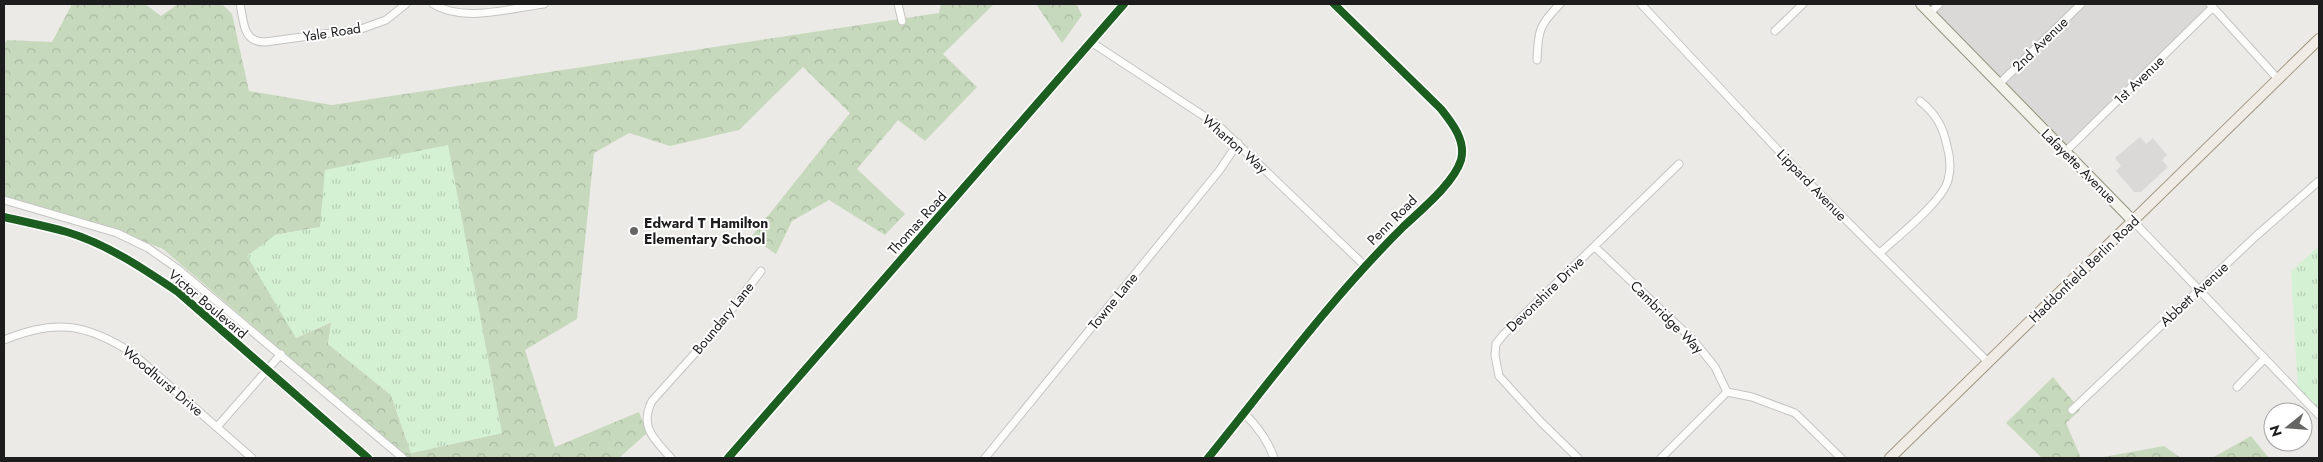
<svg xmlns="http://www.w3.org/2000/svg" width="2323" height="462" font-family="Jost,sans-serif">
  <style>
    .residential { fill: #dbd9d7 }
    .religious { fill: #dad9d7 }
    .forest { fill: url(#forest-crowns); fill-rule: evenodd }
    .park { fill: url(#park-tufts) }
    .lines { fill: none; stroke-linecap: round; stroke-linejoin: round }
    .street-casing { stroke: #c4c4c2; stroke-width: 9 }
    .secondary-casing { stroke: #93947f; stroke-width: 12 }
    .primary-casing { stroke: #a19784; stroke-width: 12 }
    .street { stroke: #fcfcfb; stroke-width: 7 }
    .secondary { stroke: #f2f2ea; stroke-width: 10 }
    .primary { stroke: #f0ebe4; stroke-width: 10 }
    .cycleway-casing { stroke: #fff; stroke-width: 11 }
    .cycleway { stroke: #1b5e20; stroke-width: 8 }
    .poi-dot { fill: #656563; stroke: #fff; stroke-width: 2 }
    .labels { text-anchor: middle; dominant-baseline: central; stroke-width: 4; stroke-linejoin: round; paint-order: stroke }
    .street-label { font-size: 14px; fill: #1d1d1d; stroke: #fff }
    .poi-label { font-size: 14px; font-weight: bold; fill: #1d1d1d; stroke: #fff; text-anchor: start }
  </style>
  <defs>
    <pattern id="forest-crowns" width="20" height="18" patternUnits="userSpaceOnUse" patternTransform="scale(1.25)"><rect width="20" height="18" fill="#c7d9bc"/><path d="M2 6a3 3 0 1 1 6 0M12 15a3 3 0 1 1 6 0" fill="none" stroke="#aabaa1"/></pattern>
    <pattern id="park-tufts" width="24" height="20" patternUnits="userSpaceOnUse" patternTransform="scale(1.25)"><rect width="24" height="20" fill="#d5f1d4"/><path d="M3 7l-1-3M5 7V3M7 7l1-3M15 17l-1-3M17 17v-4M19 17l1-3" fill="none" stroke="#b6ceb6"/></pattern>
  </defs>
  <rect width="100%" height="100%" fill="#eceae6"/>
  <path class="residential" d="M1939 4H2217L2065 152 1930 13Z"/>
  <path class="religious" d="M2140 137 2146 144 2153 138 2167 155 2162 160 2168 167 2141 192H2134L2116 171 2121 166 2115 158Z"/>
  <path class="forest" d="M72 4H145L161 16 178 4H222L232 14 249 91 332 105 939 13 941 4H994L943 54 977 87 925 141 898 120 857 169 905 214 885 235 829 200 792 221 776 254 751 237 850 113 803 67 739 130 670 146 629 133 594 153 577 319 525 350 555 447 639 412 647 433 619 458H407L163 249 93 222 4 196V44L7 40 52 42ZM320 227 502 433 411 453 391 395 328 344 332 322 296 338 275 235Z
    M1036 4H1076L1082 15 1062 43Z
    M2053 377 2080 410 2066 423 2081 458H2042L2006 423Z
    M2251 436 2269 458H2212Z
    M2164 446 2181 458H2098Z"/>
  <path class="park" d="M448 145 502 433 411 453 391 395 328 344 331 322 296 338 247 256 275 235 320 227 325 170Z
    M2319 246V412L2298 390 2291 271Z"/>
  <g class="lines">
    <defs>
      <path id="street" d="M240 4C244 21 242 42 265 42L361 29 386 20 406 4
        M433 4C464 23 510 8 544 4
        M898 4 902 21
        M1641 4 1807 181 1988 362
        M2210 4 2277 78
        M1930 13 1939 4
        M1775 31 1803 4
        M1091 42 1219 126 1364 265
        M1537 60C1538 31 1539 25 1560 4
        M1999 84 2081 4
        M2065 152 2213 7
        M4 200 117 233 148 248 178 269 403 458
        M4 217C25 222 46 226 67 232 107 244 144 269 178 292L368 458
        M2133 221 2319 415
        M1595 247 1694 341 1715 367 1727 392
        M1880 253C1897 237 1943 201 1948 180 1951 169 1950 156 1947 146 1943 126 1935 113 1920 101
        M4 340C54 319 86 323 132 353L252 458
        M2237 387 2265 358
        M1727 392 1752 397 1795 413 1841 458
        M2072 410 2256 236 2319 181
        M1244 413C1258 427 1268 440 1274 458
        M217 427 281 354
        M671 458C654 439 639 427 652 401L715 331 761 271
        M728 458 1124 4
        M985 458 1219 171 1238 143
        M1208 458C1272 379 1332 297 1404 226 1421 210 1454 183 1461 160 1466 141 1453 124 1441 109L1334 4
        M1578 458 1541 422 1499 376 1495 355 1496 344 1503 335 1679 164
        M1661 458 1727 392"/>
      <path id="secondary" d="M1921 4 2133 221"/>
      <path id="primary" d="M1890 458 2319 39"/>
    </defs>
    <use href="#street" class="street-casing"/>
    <use href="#secondary" class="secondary-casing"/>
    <use href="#primary" class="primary-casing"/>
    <use href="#street" class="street"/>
    <use href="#secondary" class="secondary"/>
    <use href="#primary" class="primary"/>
    <defs>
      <path id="cycleway" d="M4 217C25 222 46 226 67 232 107 244 144 269 178 292L368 458
        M728 458 1124 4
        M1208 458C1272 379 1332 297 1404 226 1421 210 1454 183 1461 160 1466 141 1453 124 1441 109L1334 4"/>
    </defs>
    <use href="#cycleway" class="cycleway-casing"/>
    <use href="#cycleway" class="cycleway"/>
  </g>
  <circle class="poi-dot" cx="634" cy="231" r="5"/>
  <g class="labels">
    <g class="street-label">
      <text transform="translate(332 32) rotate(-9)">Yale Road</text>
      <text transform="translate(2040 44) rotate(-44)">2nd Avenue</text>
      <text transform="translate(2139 80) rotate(-44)">1st Avenue</text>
      <text transform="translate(1235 144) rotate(41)">Wharton Way</text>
      <text transform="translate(2079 166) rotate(45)">Lafayette Avenue</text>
      <text transform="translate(1812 185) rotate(46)">Lippard Avenue</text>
      <text transform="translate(1392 220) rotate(-45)">Penn Road</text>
      <text transform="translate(917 223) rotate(-48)">Thomas Road</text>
      <text transform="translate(2084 269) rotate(-44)">Haddonfield Berlin Road</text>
      <text transform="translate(1545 294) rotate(-44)">Devonshire Drive</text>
      <text transform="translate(2194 294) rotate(-43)">Abbett Avenue</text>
      <text transform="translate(1113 301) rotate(-51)">Towne Lane</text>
      <text transform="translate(208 304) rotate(40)">Victor Boulevard</text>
      <text transform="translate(1667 317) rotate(45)">Cambridge Way</text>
      <text transform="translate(723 318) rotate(-51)">Boundary Lane</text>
      <text transform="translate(163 381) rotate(40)">Woodhurst Drive</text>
    </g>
    <g class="poi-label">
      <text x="644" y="223">Edward T Hamilton<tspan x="644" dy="16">Elementary School</tspan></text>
    </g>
  </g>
  <rect width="2323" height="462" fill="none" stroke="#1d1d1d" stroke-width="10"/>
  <g transform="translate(2288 427) rotate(253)"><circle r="24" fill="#ffffff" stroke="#a5a5a5"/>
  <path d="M0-4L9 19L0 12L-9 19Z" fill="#656563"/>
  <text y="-8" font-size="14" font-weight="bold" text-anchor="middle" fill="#1d1d1d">N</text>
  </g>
</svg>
